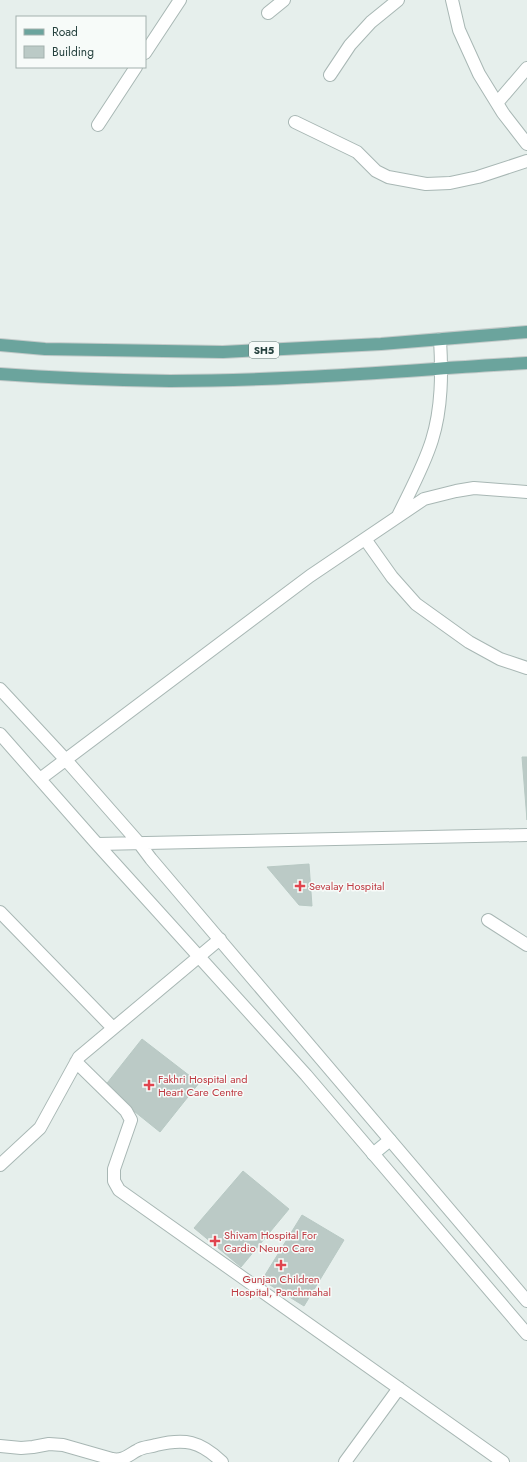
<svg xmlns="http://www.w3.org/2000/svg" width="527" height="1462" font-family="Jost,sans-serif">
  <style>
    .building { fill: #bbcac6; stroke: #b8c9c4 }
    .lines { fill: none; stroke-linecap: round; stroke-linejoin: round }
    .street-casing { stroke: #a8b7b4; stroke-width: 14 }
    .secondary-casing { stroke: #a4bab6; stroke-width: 14 }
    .primary-casing { stroke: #c2cac9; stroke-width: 14 }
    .street { stroke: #fff; stroke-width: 12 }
    .secondary { stroke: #fff; stroke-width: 12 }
    .primary { stroke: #6ba49d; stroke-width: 12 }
    .health-dot { fill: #e0444e; stroke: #f7fbf9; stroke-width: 1.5 }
    .labels { text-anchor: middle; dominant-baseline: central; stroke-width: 3; stroke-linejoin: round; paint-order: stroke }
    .shield { fill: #f7fbf9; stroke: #647976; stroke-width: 1 }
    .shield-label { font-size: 10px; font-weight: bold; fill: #25413e }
    .health-label { font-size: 11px; fill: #be3a42; stroke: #f7fbf9; text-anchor: start }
  </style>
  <rect width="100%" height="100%" fill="#e6efec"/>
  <path class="building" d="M522 757H527V820Z
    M309 864 312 906 299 905 267 867Z
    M142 1039 199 1083 160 1132 104 1087Z
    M243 1171 289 1209 241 1267 194 1228Z
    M302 1215 344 1240 304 1306 262 1280Z"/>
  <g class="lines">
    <defs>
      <path id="street" d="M452 0 459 30 479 74 503 113 527 144
        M268 13 284 0
        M145 53 180 0
        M330 75 350 45 371 22 398 0
        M497 103 527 68
        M295 122 357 152 376 171 388 177 426 184 450 183 478 177 527 161
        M98 125 136 67
        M398 516C410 491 424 466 432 440 442 408 442 373 440 339
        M365 539 392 577 416 604 469 642 500 659 527 668
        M0 689 66 760 139 843 151 859 527 1301
        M0 734 97 844 306 1075 527 1334
        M40 779 310 576 424 499 456 491 474 488 527 492
        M97 844 527 835
        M0 912 113 1028
        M488 920 527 945
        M76 1062 126 1111 131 1120 114 1169V1181L119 1190 503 1462
        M0 1165 40 1128 79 1057 220 939
        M0 1446 21 1448 33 1447 49 1444 63 1445 112 1459C124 1461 128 1455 138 1450 143 1447 150 1447 156 1445 185 1438 200 1441 222 1462
        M345 1462 399 1388"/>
      <path id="secondary" d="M373 1154 390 1140"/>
      <path id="primary" d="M0 345 45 349 223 352 381 344 527 332
        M0 374C56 378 113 380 170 381 289 381 408 370 527 363"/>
    </defs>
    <use href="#street" class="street-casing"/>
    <use href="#secondary" class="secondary-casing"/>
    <use href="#primary" class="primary-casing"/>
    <use href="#street" class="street"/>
    <use href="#secondary" class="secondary"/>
    <use href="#primary" class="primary"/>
  </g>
  <g class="health-dot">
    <path d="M298 880h4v4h4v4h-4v4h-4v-4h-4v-4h4z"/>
    <path d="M147 1079h4v4h4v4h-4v4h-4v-4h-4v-4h4z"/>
    <path d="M213 1235h4v4h4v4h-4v4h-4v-4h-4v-4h4z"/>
    <path d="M279 1259h4v4h4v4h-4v4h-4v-4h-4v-4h4z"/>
  </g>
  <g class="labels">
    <rect class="shield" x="249" y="342" width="30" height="16" rx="3"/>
    <g class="shield-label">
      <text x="264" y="350">SH5</text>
    </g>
    <g class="health-label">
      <text x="309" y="886">Sevalay Hospital</text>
      <text x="158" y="1079">Fakhri Hospital and<tspan x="158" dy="13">Heart Care Centre</tspan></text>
      <text x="224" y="1235">Shivam Hospital For<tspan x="224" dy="13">Cardio Neuro Care</tspan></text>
      <text x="281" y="1279" text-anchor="middle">Gunjan Children<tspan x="281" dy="13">Hospital, Panchmahal</tspan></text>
    </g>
  </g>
  <rect x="16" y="16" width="130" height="52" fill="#f7fbf9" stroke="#a3b1ae"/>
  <rect x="24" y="29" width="20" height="6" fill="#6ba49d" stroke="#a3b1ae"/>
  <text x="52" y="36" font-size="12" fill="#25413e">Road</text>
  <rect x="24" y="46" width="20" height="12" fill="#bbcac6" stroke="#a3b1ae"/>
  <text x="52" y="56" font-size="12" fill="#25413e">Building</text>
</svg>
